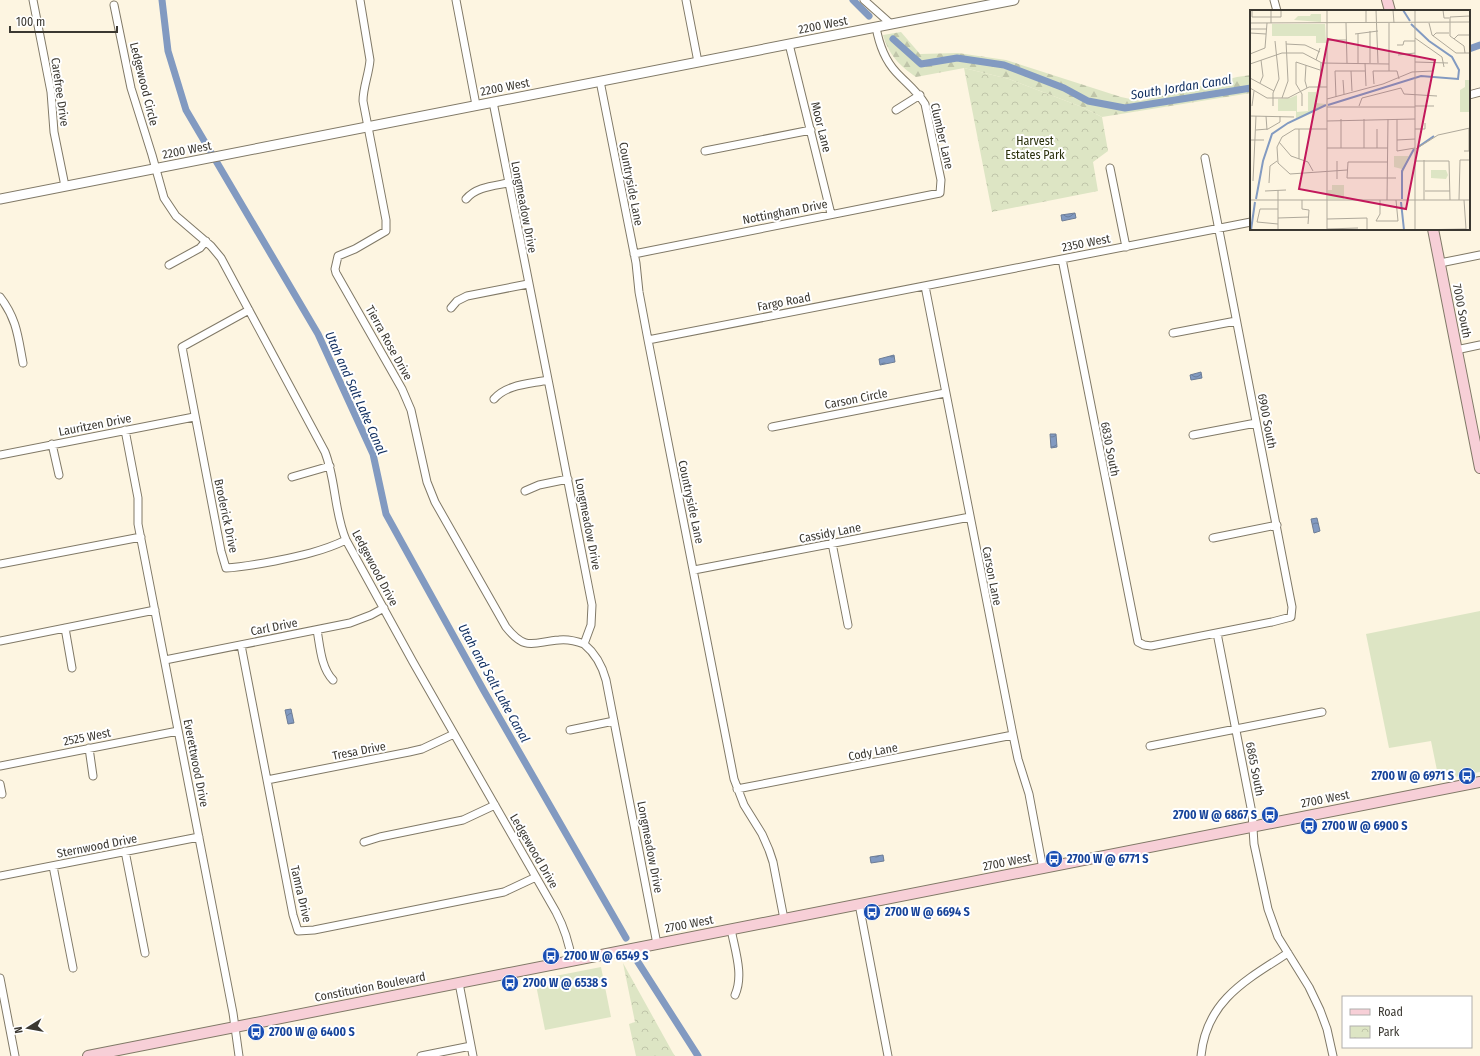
<svg xmlns="http://www.w3.org/2000/svg" width="1480" height="1056" font-family="'Fira Sans Condensed',sans-serif">
  <style>
    .grass { fill: #dde5c4 }
    .forest { fill: url(#forest-firs) }
    .park { fill: url(#park-crowns) }
    .water { fill: url(#water-waves); stroke: #6d7d96 }
    .lines { fill: none; stroke-linecap: round; stroke-linejoin: round }
    .canal { stroke: #829ac1; stroke-width: 7 }
    .minor-casing { stroke: #807967; stroke-width: 9 }
    .tertiary-casing { stroke: #807967; stroke-width: 11 }
    .secondary-casing { stroke: #807967; stroke-width: 12 }
    .minor { stroke: #fff; stroke-width: 7 }
    .tertiary { stroke: #fff; stroke-width: 9 }
    .secondary { stroke: #f7cfd7; stroke-width: 10 }
    .labels { text-anchor: middle; dominant-baseline: central; stroke-width: 4; stroke-linejoin: round; paint-order: stroke }
    .street-label { font-size: 12px; fill: #3b3831; stroke: #fff }
    .park-label { font-size: 12px; fill: #2a300b; stroke: #fff }
    .transit-label { font-size: 12px; font-weight: bold; fill: #164399; stroke: #fff; text-anchor: start }
    .water-label { font-size: 13px; font-style: italic; fill: #102e5f; stroke: #fff }
    .inset-river { fill: none; stroke: #829ac1; stroke-width: 2 }
    .inset-road { fill: none; stroke: #afa99b; stroke-width: 1 }
    .view { fill: #c2185b; fill-opacity: 0.15; stroke: #c2185b; stroke-width: 2 }
    .inset-edge { fill: none; stroke: #3b3831; stroke-width: 2 }
  </style>
  <defs>
    <pattern id="forest-firs" width="22" height="20" patternUnits="userSpaceOnUse"><rect width="22" height="20" fill="#dde5c4"/><path d="M5 1l3.5 6h-7zM16 11l3.5 6h-7z" fill="#bfc5a9"/></pattern>
    <pattern id="park-crowns" width="20" height="18" patternUnits="userSpaceOnUse"><rect width="20" height="18" fill="#dde5c4"/><path d="M2 6a3 3 0 1 1 6 0M12 15a3 3 0 1 1 6 0" fill="none" stroke="#bfc5a9"/></pattern>
    <pattern id="water-waves" width="16" height="10" patternUnits="userSpaceOnUse"><rect width="16" height="10" fill="#829ac1"/><path d="M0 5q4-4 8 0t8 0" fill="none" stroke="#6c7f9d"/></pattern>
  </defs>
  <rect width="100%" height="100%" fill="#fdf5e1"/>
  <path class="grass" d="M1480 611V772L1439 780 1431 741 1389 748 1366 634Z
    M601 967 611 1017 545 1030 535 980Z"/>
  <path class="forest" d="M901 32 920 54 958 53 1006 60 1121 97 1140 101 1237 77 1251 75V93L1102 117 1082 107 1009 79 964 68 916 77C899 65 889 55 883 35Z"/>
  <path class="park" d="M964 68 1009 79 1082 107 1102 117 1108 151 1093 162 1098 191 992 212Z
    M623 963 673 1053 675 1056H636L629 1024 635 1022Z"/>
  <path class="water" d="M1075 213 1076 218 1062 221 1061 215Z
    M894 355 895 362 880 365 879 359Z
    M1201 372 1202 378 1191 380 1190 375Z
    M1050 434H1056L1057 447 1051 448Z
    M1317 518 1320 531 1314 533 1311 519Z
    M291 709 294 723 288 724 285 710Z
    M883 855 884 861 871 863 870 857Z"/>
  <g class="lines">
    <path class="canal" d="M162 0 168 51 186 110 318 334 373 454 386 514 484 691 626 938
      M853 0 869 16
      M893 39 921 64 957 58 1004 65 1064 88 1088 101 1125 108 1251 88
      M1469 49 1480 45
      M636 959 698 1056"/>
    <defs>
      <path id="minor" d="M33 0 51 92 54 132 65 186
        M360 0 370 60C369 74 363 87 363 101L386 220V231L355 249 338 256 335 269 336 273 402 389 411 410 427 482 435 502 506 627C526 652 533 642 559 640 568 639 576 641 584 644
        M456 0 476 105
        M686 0 698 62
        M864 0 891 24
        M1274 0 1277 11
        M114 5 131 88 152 155 164 198 176 216 211 246 221 258 325 452C336 480 334 512 346 540L413 662 556 912C565 929 569 942 572 961
        M789 44 831 214
        M600 81 636 263 639 292 648 340 734 779 744 805 762 834 769 850 773 862 784 919
        M1469 95 1480 92
        M493 102C526 270 560 437 592 605L591 625 584 644C596 654 602 665 606 680L657 944
        M896 110 920 95
        M705 151 811 130
        M1110 168 1126 247
        M466 199C476 187 493 186 508 183
        M634 254 940 193 941 180 925 104C917 91 906 83 896 72 884 59 879 44 876 27
        M1062 259 1138 642 1144 645 1151 646 1272 622 1291 617 1292 607 1290 597 1205 158
        M1440 263 1480 255
        M169 265 200 248 206 241
        M925 286 1013 735 1018 759 1029 794 1043 869
        M0 297C17 319 18 337 23 363
        M451 308 457 301 467 296 528 284
        M249 310 182 347 221 551 226 568C243 567 259 564 275 561 300 556 323 551 346 540
        M1173 333 1236 321
        M648 340 1251 222
        M1456 350 1480 345
        M494 399C507 384 530 384 548 380
        M772 427 945 393
        M125 430 138 498V524L233 1013 239 1056
        M1193 435 1256 423
        M52 444 59 475
        M0 455 194 417
        M292 477 330 466
        M525 491 539 485 568 479
        M1213 538 1277 525
        M832 543 848 625
        M0 564 141 537
        M694 570 970 517
        M65 628 72 668
        M317 630C320 646 321 668 333 680
        M1217 633 1252 813 1254 844 1268 909 1278 937 1309 987 1320 1010 1327 1029 1333 1056
        M0 641 155 610
        M241 645 293 915 298 931 314 930 504 892 536 877
        M165 660 350 623 371 615 384 608
        M570 730 614 721
        M1150 746 1322 712
        M89 748 93 776
        M0 766 178 731
        M267 780 409 752 422 749 454 734
        M0 784 2 794
        M737 789 1013 735
        M364 842 380 837 463 820 495 805
        M125 851 145 953
        M53 866 73 968
        M0 876 199 837
        M859 904 888 1056
        M731 929C735 951 744 975 735 995
        M0 978 15 1056
        M459 983 473 1056
        M421 1056 471 1046
        M1201 1056C1206 1001 1246 980 1288 953"/>
      <path id="tertiary" d="M0 199 1014 0"/>
      <path id="secondary" d="M1387 0 1390 11
        M1433 229 1480 468
        M88 1056 1480 782"/>
    </defs>
    <use href="#minor" class="minor-casing"/>
    <use href="#tertiary" class="tertiary-casing"/>
    <use href="#secondary" class="secondary-casing"/>
    <use href="#minor" class="minor"/>
    <use href="#tertiary" class="tertiary"/>
    <use href="#secondary" class="secondary"/>
  </g>
  <defs>
    <symbol id="bus-disc" viewBox="-11 -11 22 22"><circle r="9.5" fill="#1a4fb4" stroke="#fff"/><path d="M-5-6H5V4H4V6H2V4H-2V6H-4V4H-5ZM-3.5-4V0h7V-4ZM-3.5 1.2v1.5H-2V1.2ZM2 1.2v1.5H3.5V1.2Z" fill="#fff"/></symbol>
  </defs>
  <g fill-rule="evenodd">
    <use href="#bus-disc" x="1457" y="766" width="20" height="20"/>
    <use href="#bus-disc" x="1260" y="805" width="20" height="20"/>
    <use href="#bus-disc" x="1299" y="816" width="20" height="20"/>
    <use href="#bus-disc" x="1044" y="849" width="20" height="20"/>
    <use href="#bus-disc" x="862" y="902" width="20" height="20"/>
    <use href="#bus-disc" x="541" y="946" width="20" height="20"/>
    <use href="#bus-disc" x="500" y="973" width="20" height="20"/>
    <use href="#bus-disc" x="246" y="1022" width="20" height="20"/>
  </g>
  <g class="labels">
    <g class="street-label">
      <text transform="translate(823 25) rotate(-11)">2200 West</text>
      <text transform="translate(144 84) rotate(76)">Ledgewood Circle</text>
      <text transform="translate(505 87) rotate(-11)">2200 West</text>
      <text transform="translate(60 92) rotate(82)">Carefree Drive</text>
      <text transform="translate(821 127) rotate(76)">Moor Lane</text>
      <text transform="translate(942 136) rotate(77)">Clumber Lane</text>
      <text transform="translate(187 150) rotate(-11)">2200 West</text>
      <text transform="translate(631 184) rotate(79)">Countryside Lane</text>
      <text transform="translate(524 207) rotate(79)">Longmeadow Drive</text>
      <text transform="translate(785 212) rotate(-11)">Nottingham Drive</text>
      <text transform="translate(1086 243) rotate(-11)">2350 West</text>
      <text transform="translate(784 302) rotate(-11)">Fargo Road</text>
      <text transform="translate(1462 311) rotate(79)">7000 South</text>
      <text transform="translate(389 343) rotate(61)">Tierra Rose Drive</text>
      <text transform="translate(856 399) rotate(-11)">Carson Circle</text>
      <text transform="translate(1267 421) rotate(79)">6900 South</text>
      <text transform="translate(95 425) rotate(-11)">Lauritzen Drive</text>
      <text transform="translate(1110 449) rotate(79)">6830 South</text>
      <text transform="translate(691 502) rotate(78)">Countryside Lane</text>
      <text transform="translate(226 516) rotate(78)">Broderick Drive</text>
      <text transform="translate(588 524) rotate(79)">Longmeadow Drive</text>
      <text transform="translate(830 533) rotate(-11)">Cassidy Lane</text>
      <text transform="translate(375 568) rotate(62)">Ledgewood Drive</text>
      <text transform="translate(992 576) rotate(79)">Carson Lane</text>
      <text transform="translate(274 627) rotate(-11)">Carl Drive</text>
      <text transform="translate(87 737) rotate(-11)">2525 West</text>
      <text transform="translate(359 751) rotate(-11)">Tresa Drive</text>
      <text transform="translate(873 752) rotate(-11)">Cody Lane</text>
      <text transform="translate(196 763) rotate(79)">Everettwood Drive</text>
      <text transform="translate(1255 769) rotate(79)">6865 South</text>
      <text transform="translate(1325 799) rotate(-11)">2700 West</text>
      <text transform="translate(97 846) rotate(-11)">Sternwood Drive</text>
      <text transform="translate(650 847) rotate(79)">Longmeadow Drive</text>
      <text transform="translate(534 851) rotate(60)">Ledgewood Drive</text>
      <text transform="translate(1007 862) rotate(-11)">2700 West</text>
      <text transform="translate(301 894) rotate(77)">Tamra Drive</text>
      <text transform="translate(689 924) rotate(-11)">2700 West</text>
      <text transform="translate(370 987) rotate(-11)">Constitution Boulevard</text>
    </g>
    <g class="park-label">
      <text x="1035" y="141">Harvest<tspan x="1035" dy="14">Estates Park</tspan></text>
    </g>
    <g class="transit-label">
      <text x="1454" y="776" text-anchor="end">2700 W @ 6971 S</text>
      <text x="1257" y="815" text-anchor="end">2700 W @ 6867 S</text>
      <text x="1322" y="826">2700 W @ 6900 S</text>
      <text x="1067" y="859">2700 W @ 6771 S</text>
      <text x="885" y="912">2700 W @ 6694 S</text>
      <text x="564" y="956">2700 W @ 6549 S</text>
      <text x="523" y="983">2700 W @ 6538 S</text>
      <text x="269" y="1032">2700 W @ 6400 S</text>
    </g>
    <g class="water-label">
      <text transform="translate(1181 87) rotate(-9)">South Jordan Canal</text>
      <text transform="translate(356 393) rotate(66)">Utah and Salt Lake Canal</text>
      <text transform="translate(494 683) rotate(61)">Utah and Salt Lake Canal</text>
    </g>
  </g>
  <g transform="translate(1250 10)">
    <rect width="220" height="220" fill="#fdf5e1"/>
    <path d="M61 4H71V12L44 10 48 6H60ZM22 14H75L76 33H66V26H22ZM82 175H94V189H78V180H82Z" fill="#dde5c4"/>
    <path d="M163 138 153 163 151 189 152 159Z" fill="#dde5c4"/>
    <path d="M219 57 220 102H210V80L215 77V70H219Z" fill="#dde5c4"/>
    <path d="M58 82H66V93L76 94 46 109V101H28V89L40 88 47 85V102L58 101ZM144 146H159L152 159 144 157ZM181 160H196L198 165 196 169 181 168Z" fill="#dde5c4"/>
    <path class="inset-river" d="M153 0 160 11M78 95 171 66 208 69 209 60 202 47 179 31 161 14M168 137 184 126M6 189 13 151 22 124 38 113 76 95M152 189V161L164 139M151 192 154 220M1 220 5 192"/>
    <path class="inset-road" d="M2 0V7H31V0M21 0V13M77 0V220M116 0V13M126 0 128 53M143 0 144 13M165 0V220M193 0 194 8H199M0 13 220 12M96 13 97 53M139 13V61M179 13 182 25 206 43H220M0 19H17M120 21V53M0 23 16 24M105 24 128 21M108 24V53M183 26 186 23H199M165 28 192 47 194 57M204 29 208 25H220M77 30H97M36 34 55 35 70 42M147 35H153L154 31H165M215 43 214 36 200 26V7L220 6M0 44 15 38 17 13M148 45 165 43M66 50 70 38M165 52 198 53M115 53 116 76M0 54 32 43H53L72 53 139 54M56 55 55 71 57 78M101 61 102 81M0 68 24 81M93 70 94 84M10 73 13 66 11 50M124 74 123 61H147L149 69M70 77 71 53M0 78 17 88H38L59 77H77M86 87 85 61H115M32 88 38 71 36 31M77 89 133 74 162 62 183 61M2 96 4 81M23 96V83L29 69 25 31M52 96V84L46 74V52L70 60M109 96 112 88 151 78 154 84 187 86M165 96H184M77 97H165M0 106 44 107M16 106 17 120M91 109V138M114 109V138M147 109V141L165 138M77 111 165 109M49 119V149M77 119H45L32 127 27 137 28 153 40 164 97 160M127 119V138M165 119H175V113M6 120 18 119 30 112V106M0 130H14M147 130 165 129M29 132 41 146 58 152 63 161M77 138H138M166 139 188 125 220 118M214 141H219V118M174 150V190M87 151V169M165 151H199L200 190M138 152H98L97 168H146M3 171 6 106M19 173 20 156 27 151M28 180V220M15 181 36 180M175 181H200M0 190H220M52 190V199L59 200 58 214M137 190 138 109M209 190 210 150H220M214 190 216 219M28 199H10L7 212 28 214M28 208 59 207M77 209 117 208V220M126 211H148L146 190M126 211 130 204V190M77 219 108 218M161 220 216 219"/>
    <path class="view" d="M78 29 185 50 156 199 49 179Z"/>
    <rect width="220" height="220" class="inset-edge"/>
  </g>
  <rect x="1342" y="996" width="130" height="52" fill="#ffffff" stroke="#b1afad"/>
  <rect x="1350" y="1009" width="20" height="6" fill="#f7cfd7" stroke="#b1afad"/>
  <text x="1378" y="1016" font-size="12" fill="#3b3831">Road</text>
  <rect x="1350" y="1026" width="20" height="12" fill="url(#park-crowns)" stroke="#b1afad"/>
  <text x="1378" y="1036" font-size="12" fill="#3b3831">Park</text>
  <g transform="translate(28 1028) rotate(259)" stroke="#ffffff" stroke-width="3" paint-order="stroke">
  <path d="M0-3L7 15L0 10L-7 15Z" fill="#3b3831"/>
  <text y="-6" font-size="11" font-weight="bold" text-anchor="middle" fill="#3b3831">N</text>
  </g>
  <path d="M10 26v6h107v-6" fill="none" stroke="#3b3831" stroke-width="2"/>
  <text x="16" y="26" font-size="12" fill="#3b3831" stroke="#ffffff" stroke-width="3" paint-order="stroke">100 m</text>
</svg>
